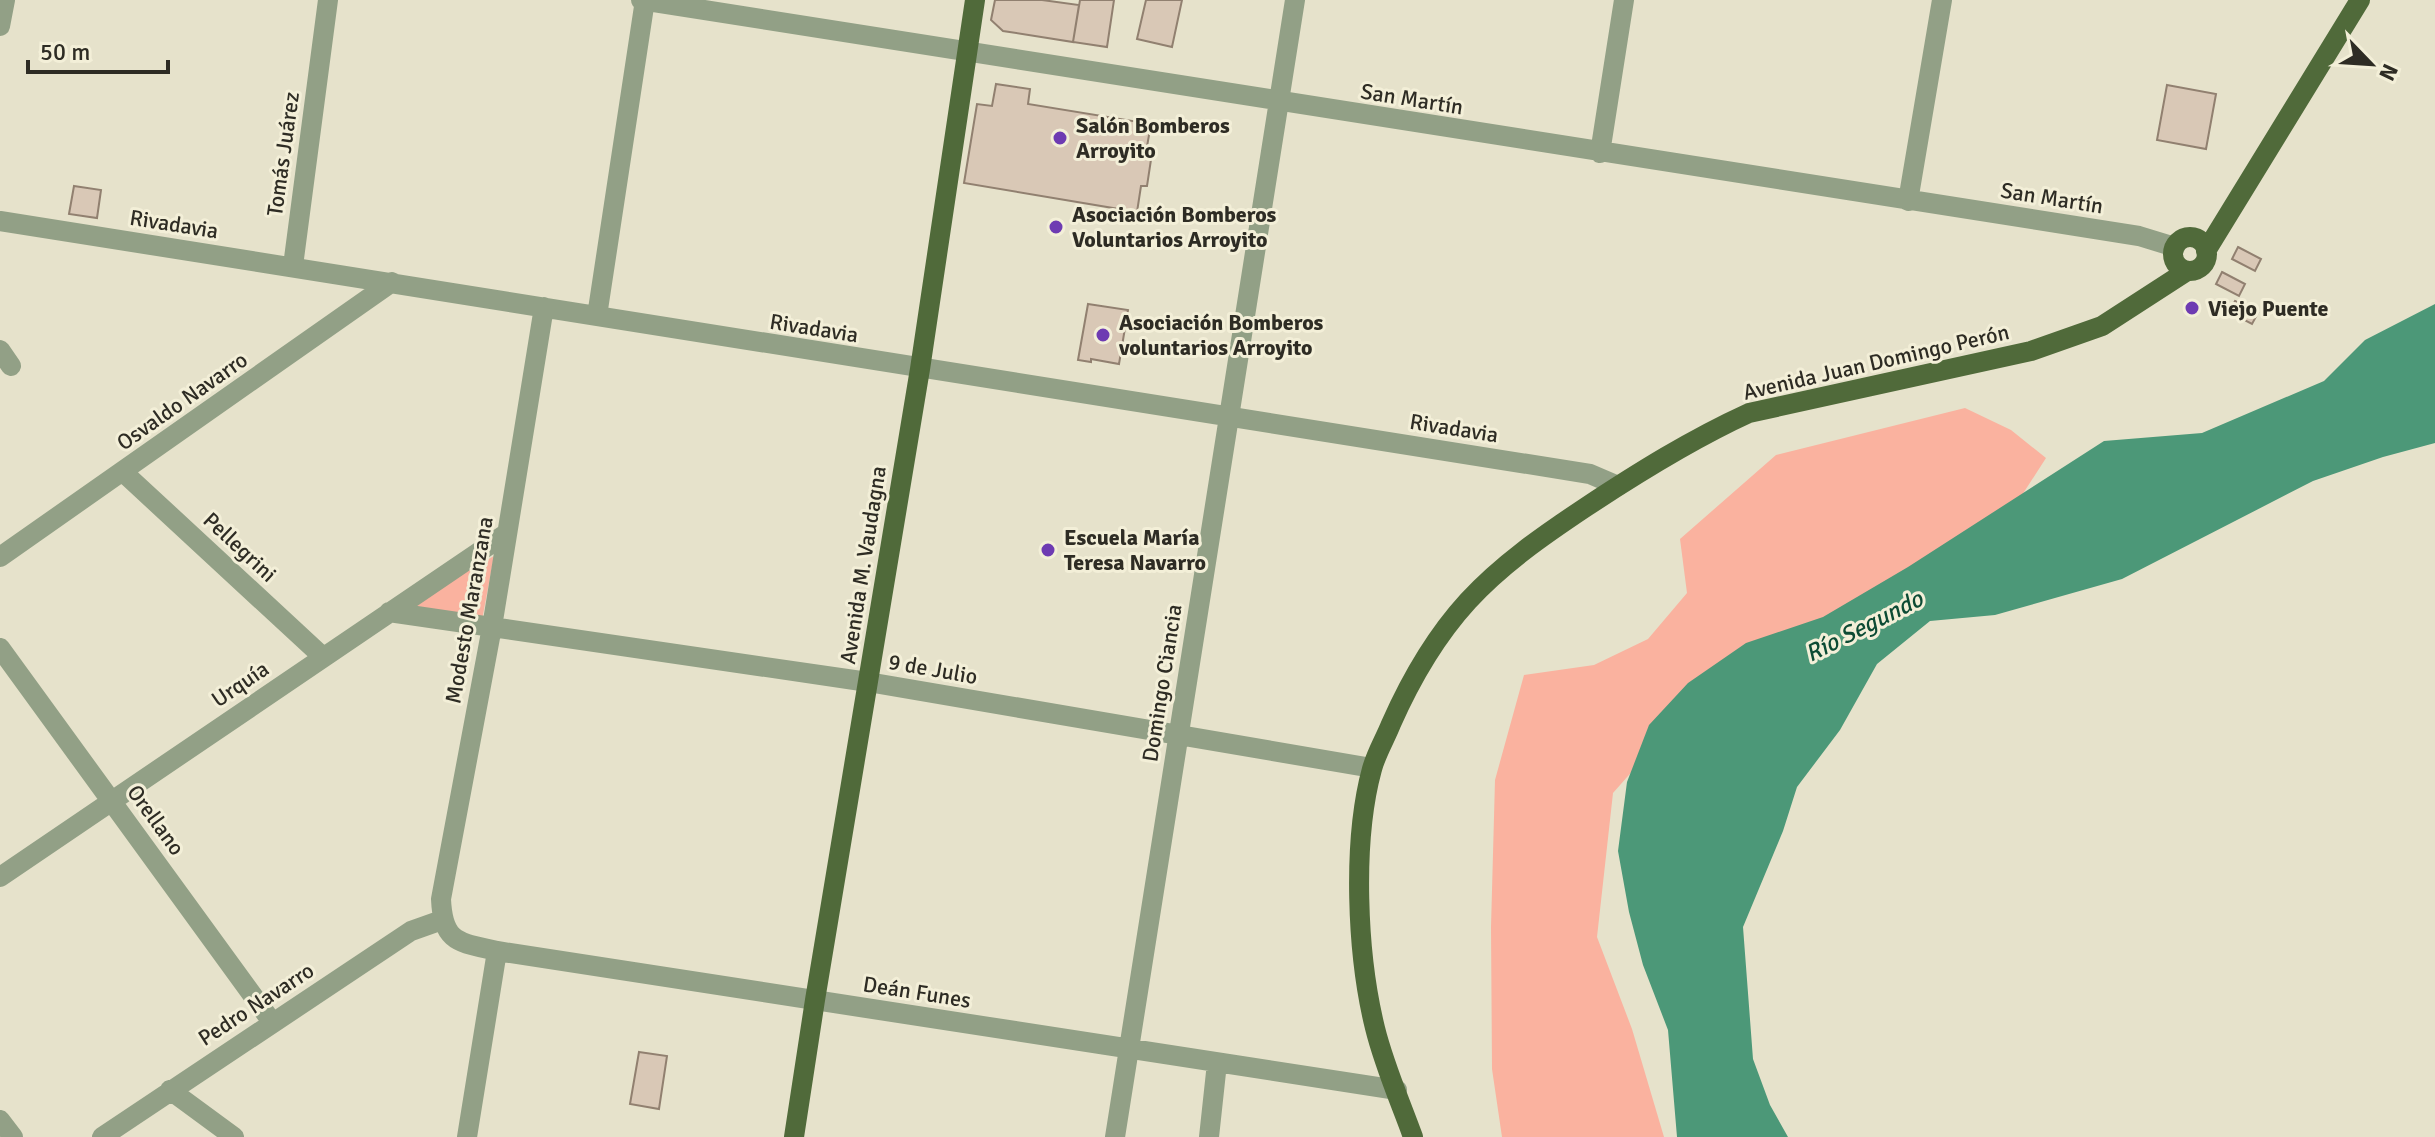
<svg xmlns="http://www.w3.org/2000/svg" width="2435" height="1137" font-family="Signika,sans-serif">
  <style>
    .green { fill: #fab29f }
    .water { fill: #4c9878 }
    .building { fill: #d9c8b6; stroke: #918070; stroke-width: 2 }
    .lines { fill: none; stroke-linecap: round; stroke-linejoin: round }
    .minor { stroke: #92a086; stroke-width: 20 }
    .major { stroke: #506a3a; stroke-width: 20 }
    .poi-dot { fill: #6e3bb2; stroke: #f3efd8; stroke-width: 3 }
    .labels { text-anchor: middle; dominant-baseline: central; stroke-width: 6; stroke-linejoin: round; paint-order: stroke }
    .street-label { font-size: 22px; fill: #2e2c24; stroke: #f3efd8 }
    .poi-label { font-size: 22px; font-weight: bold; fill: #2e2c24; stroke: #f3efd8; text-anchor: start }
    .water-label { font-size: 24px; font-style: italic; fill: #0c4b34; stroke: #f3efd8 }
  </style>
  <rect width="100%" height="100%" fill="#e6e2cb"/>
  <path class="green" d="M1965 408 2011 430 2046 458 2004 523 1689 707 1613 793 1597 937 1632 1029 1664 1137H1502L1492 1069 1491 927 1495 780 1524 675 1594 665 1648 639 1687 593 1680 539 1776 455Z
    M494 556 482 620 407 606Z"/>
  <path class="water" d="M2435 304V443L2383 457 2313 481 2122 579 1995 615 1930 621 1877 664 1840 730 1797 787 1783 831 1743 927 1753 1059 1770 1105 1788 1137H1677L1668 1030 1643 965 1629 912 1618 851 1627 782 1649 725 1688 683 1746 643 1823 617 1908 567 2104 441 2202 433 2324 381 2365 340Z"/>
  <path class="building" d="M995 0H1042L1079 5 1073 42 1003 31 991 20Z
    M1080 0H1114L1107 47 1073 42Z
    M1146 0H1182L1172 47 1137 39Z
    M996 84 1030 89 1028 104 1151 124 1146 152 1152 153 1147 186H1141L1137 212 964 183 977 104 992 106Z
    M2167 85 2216 94 2206 149 2157 140Z
    M74 186 101 190 97 218 69 214Z
    M2238 247 2261 259 2255 271 2232 259Z
    M2222 272 2245 284 2239 296 2216 284Z
    M2235 301 2258 313 2252 324 2229 312Z
    M1088 304 1128 310 1119 364 1091 359V362L1078 360Z
    M639 1052 667 1056 659 1109 630 1104Z"/>
  <g class="lines">
    <path class="minor" d="M641 0 2139 236 2175 247
      M0 26 5 0
      M1600 153 1624 0
      M1908 201 1942 0
      M0 221 1590 474 1618 486
      M293 266 328 0
      M544 307 492 627 441 899C443 943 458 942 497 951L1397 1090
      M597 316 645 0
      M0 350 11 366
      M123 472 323 657
      M0 557 392 282
      M389 612 868 682 1372 768
      M0 648 272 1022
      M0 877 507 533
      M170 1090 234 1137
      M0 1120 13 1137
      M102 1137 411 931 442 920
      M467 1137 497 951
      M1115 1137 1295 0
      M1209 1137 1217 1063"/>
    <path class="major" d="M2173 254a17 17 0 1 1 34 0a17 17 0 1 1-34 0Z
      M2206 251 2360 0
      M794 1137 815 1000 920 369 975 0
      M1413 1137C1400 1101 1384 1065 1375 1028 1357 955 1352 842 1372 769 1376 754 1385 739 1391 724 1410 681 1436 636 1468 601 1502 564 1544 535 1586 507 1639 472 1692 439 1749 413L2031 351 2102 326 2187 271"/>
  </g>
  <g class="poi-dot">
    <circle cx="1060" cy="138" r="8"/>
    <circle cx="1056" cy="227" r="8"/>
    <circle cx="2192" cy="308" r="8"/>
    <circle cx="1103" cy="335" r="8"/>
    <circle cx="1048" cy="550" r="8"/>
  </g>
  <g class="labels">
    <g class="street-label">
      <text transform="translate(1412 99) rotate(9)">San Martín</text>
      <text transform="translate(283 154) rotate(-82)">Tomás Juárez</text>
      <text transform="translate(2052 198) rotate(9)">San Martín</text>
      <text transform="translate(174 224) rotate(9)">Rivadavia</text>
      <text transform="translate(814 328) rotate(9)">Rivadavia</text>
      <text transform="translate(1876 362) rotate(-13)">Avenida Juan Domingo Perón</text>
      <text transform="translate(182 401) rotate(-35)">Osvaldo Navarro</text>
      <text transform="translate(1454 428) rotate(9)">Rivadavia</text>
      <text transform="translate(240 547) rotate(43)">Pellegrini</text>
      <text transform="translate(863 565) rotate(-81)">Avenida M. Vaudagna</text>
      <text transform="translate(469 610) rotate(-80)">Modesto Maranzana</text>
      <text transform="translate(933 669) rotate(10)">9 de Julio</text>
      <text transform="translate(1162 683) rotate(-81)">Domingo Ciancia</text>
      <text transform="translate(240 684) rotate(-34)">Urquía</text>
      <text transform="translate(156 820) rotate(54)">Orellano</text>
      <text transform="translate(917 992) rotate(9)">Deán Funes</text>
      <text transform="translate(256 1004) rotate(-33)">Pedro Navarro</text>
    </g>
    <g class="poi-label">
      <text x="1076" y="125">Salón Bomberos<tspan x="1076" dy="25">Arroyito</tspan></text>
      <text x="1072" y="214">Asociación Bomberos<tspan x="1072" dy="25">Voluntarios Arroyito</tspan></text>
      <text x="2208" y="308">Viejo Puente</text>
      <text x="1119" y="322">Asociación Bomberos<tspan x="1119" dy="25">voluntarios Arroyito</tspan></text>
      <text x="1064" y="537">Escuela María<tspan x="1064" dy="25">Teresa Navarro</tspan></text>
    </g>
    <g class="water-label">
      <text transform="translate(1864 626) rotate(-27)">Río Segundo</text>
    </g>
  </g>
  <g transform="translate(2371 64) rotate(115)" stroke="#f3efd8" stroke-width="6" paint-order="stroke">
  <path d="M0-6L14 30L0 20L-14 30Z" fill="#2e2c24"/>
  <text y="-12" font-size="22" font-weight="bold" text-anchor="middle" fill="#2e2c24">N</text>
  </g>
  <path d="M28 60v12h140v-12" fill="none" stroke="#2e2c24" stroke-width="4"/>
  <text x="40" y="60" font-size="24" fill="#2e2c24" stroke="#f3efd8" stroke-width="6" paint-order="stroke">50 m</text>
</svg>
